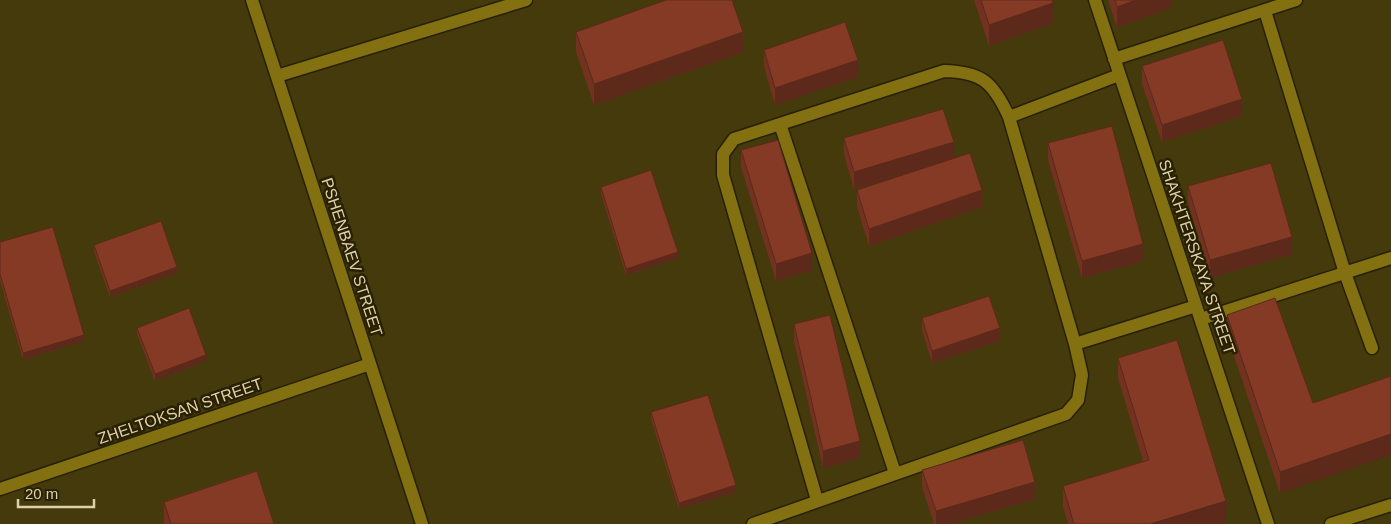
<svg xmlns="http://www.w3.org/2000/svg" width="1391" height="524" font-family="Helvetica,sans-serif">
  <style>
    .lines { fill: none; stroke-linecap: round; stroke-linejoin: round }
    .minor-casing { stroke: #272106; stroke-width: 15 }
    .minor { stroke: #837011; stroke-width: 12 }
    .wall { fill: #723220 }
    .shaded-wall { fill: #5c291a }
    .building { fill: #843a25; stroke: #5c291a }
    .labels { text-anchor: middle; dominant-baseline: central; stroke-width: 5; stroke-linejoin: round; paint-order: stroke }
    .street-label { font-size: 16px; fill: #dbd2aa; stroke: #292100 }
  </style>
  <rect width="100%" height="100%" fill="#443a0b"/>
  <g class="lines">
    <defs>
      <path id="minor" d="M252 0 422 524
        M1095 0 1268 524
        M1265 11 1345 273 1372 348
        M1114 59 1296 0
        M277 76 526 0
        M1009 117 1119 75
        M780 124 734 139 723 154V175L817 500
        M1201 319 1391 258
        M895 473 780 124 944 71C982 72 993 82 1009 117L1075 344
        M0 489 370 364
        M753 524 1066 414 1078 400 1082 375 1075 344 1196 306
        M1331 524 1391 505"/>
    </defs>
    <use href="#minor" class="minor-casing"/>
    <use href="#minor" class="minor"/>
  </g>
  <path class="wall" d="M974 0H1052L1053 23 989 46Z
    M1108 0H1171V8L1117 27Z
    M576 32 743 52 594 105 576 52Z
    M764 50 858 77 775 105 764 67Z
    M1142 66 1242 116 1162 142 1142 84Z
    M844 138 954 159 982 207 869 246 857 207V190L921 169 854 189 844 155Z
    M1048 143 1143 261 1082 278 1048 160Z
    M741 150 812 270 776 281 741 167Z
    M1188 186 1292 254 1210 278 1188 203Z
    M601 187 678 258 626 275 601 194Z
    M0 242 84 341 23 360 0 281Z
    M94 245 177 273 110 297 94 252Z
    M1227 315 1313 403 1280 493 1227 335Z
    M922 318 1000 341 932 363 922 330Z
    M794 324 860 458 823 468 794 341Z
    M137 328 206 361 155 381 137 334Z
    M1118 358 1226 521 1218 524H1068L1063 507V486L1143 461 1118 378Z
    M651 412 736 492 679 509 651 419Z
    M922 470 1035 499 950 524H934L922 487Z
    M164 502 274 524H164Z"/>
  <path class="shaded-wall" d="M1136 0H1171V8L1117 27V7Z
    M1053 3V23L989 46V25Z
    M743 32V52L594 105V84Z
    M858 60V77L775 105V88Z
    M1242 99V116L1162 142V125Z
    M954 142V159L854 189V172Z
    M982 190V207L869 246V229Z
    M1292 237V254L1210 278V260Z
    M1143 244V261L1082 278V261Z
    M678 252V258L626 275V269Z
    M812 253V270L776 281V264Z
    M177 267V273L110 297V291Z
    M1000 328V341L932 363V351Z
    M84 335V341L23 360V353Z
    M206 355V361L155 381V374Z
    M1391 434V455L1280 493V472Z
    M860 441V458L823 468V451Z
    M1035 482V499L950 524H936V511Z
    M736 485V492L679 509V503Z
    M1226 501V521L1218 524H1150Z"/>
  <path class="building" d="M666 0H732L743 32 594 84 576 32Z
    M981 0H1052L1053 3 989 25Z
    M1115 0H1136L1117 7Z
    M845 22 858 60 775 88 764 50Z
    M1223 40 1242 99 1162 125 1142 66Z
    M943 109 954 142 854 172 844 138Z
    M1112 126 1143 244 1082 261 1048 143Z
    M778 140 812 253 776 264 741 150Z
    M970 153 982 190 869 229 857 190Z
    M1271 163 1292 237 1210 260 1188 186Z
    M651 170 678 252 626 269 601 187Z
    M161 221 177 267 110 291 94 245Z
    M53 227 84 335 23 353 0 274V242Z
    M989 296 1000 328 932 351 922 318Z
    M1275 298 1313 403 1391 376V434L1280 472 1227 315Z
    M189 308 206 355 155 374 137 328Z
    M830 315 860 441 823 451 794 324Z
    M1177 340 1226 501 1150 524H1074L1063 486 1149 460 1118 358Z
    M708 395 736 485 679 503 651 412Z
    M1023 440 1035 482 936 511 922 470Z
    M257 471 274 524H171L164 502Z"/>
  <g class="labels">
    <g class="street-label">
      <text transform="translate(352 257) rotate(72)">PSHENBAEV STREET</text>
      <text transform="translate(1197 257) rotate(71)">SHAKHTERSKAYA STREET</text>
      <text transform="translate(180 411) rotate(-19)">ZHELTOKSAN STREET</text>
    </g>
  </g>
  <path d="M18 499v8h76v-8" fill="none" stroke="#dbd2aa" stroke-width="2.5"/>
  <text x="25" y="499" font-size="15" fill="#dbd2aa" stroke="#292100" stroke-width="4" paint-order="stroke">20 m</text>
</svg>
